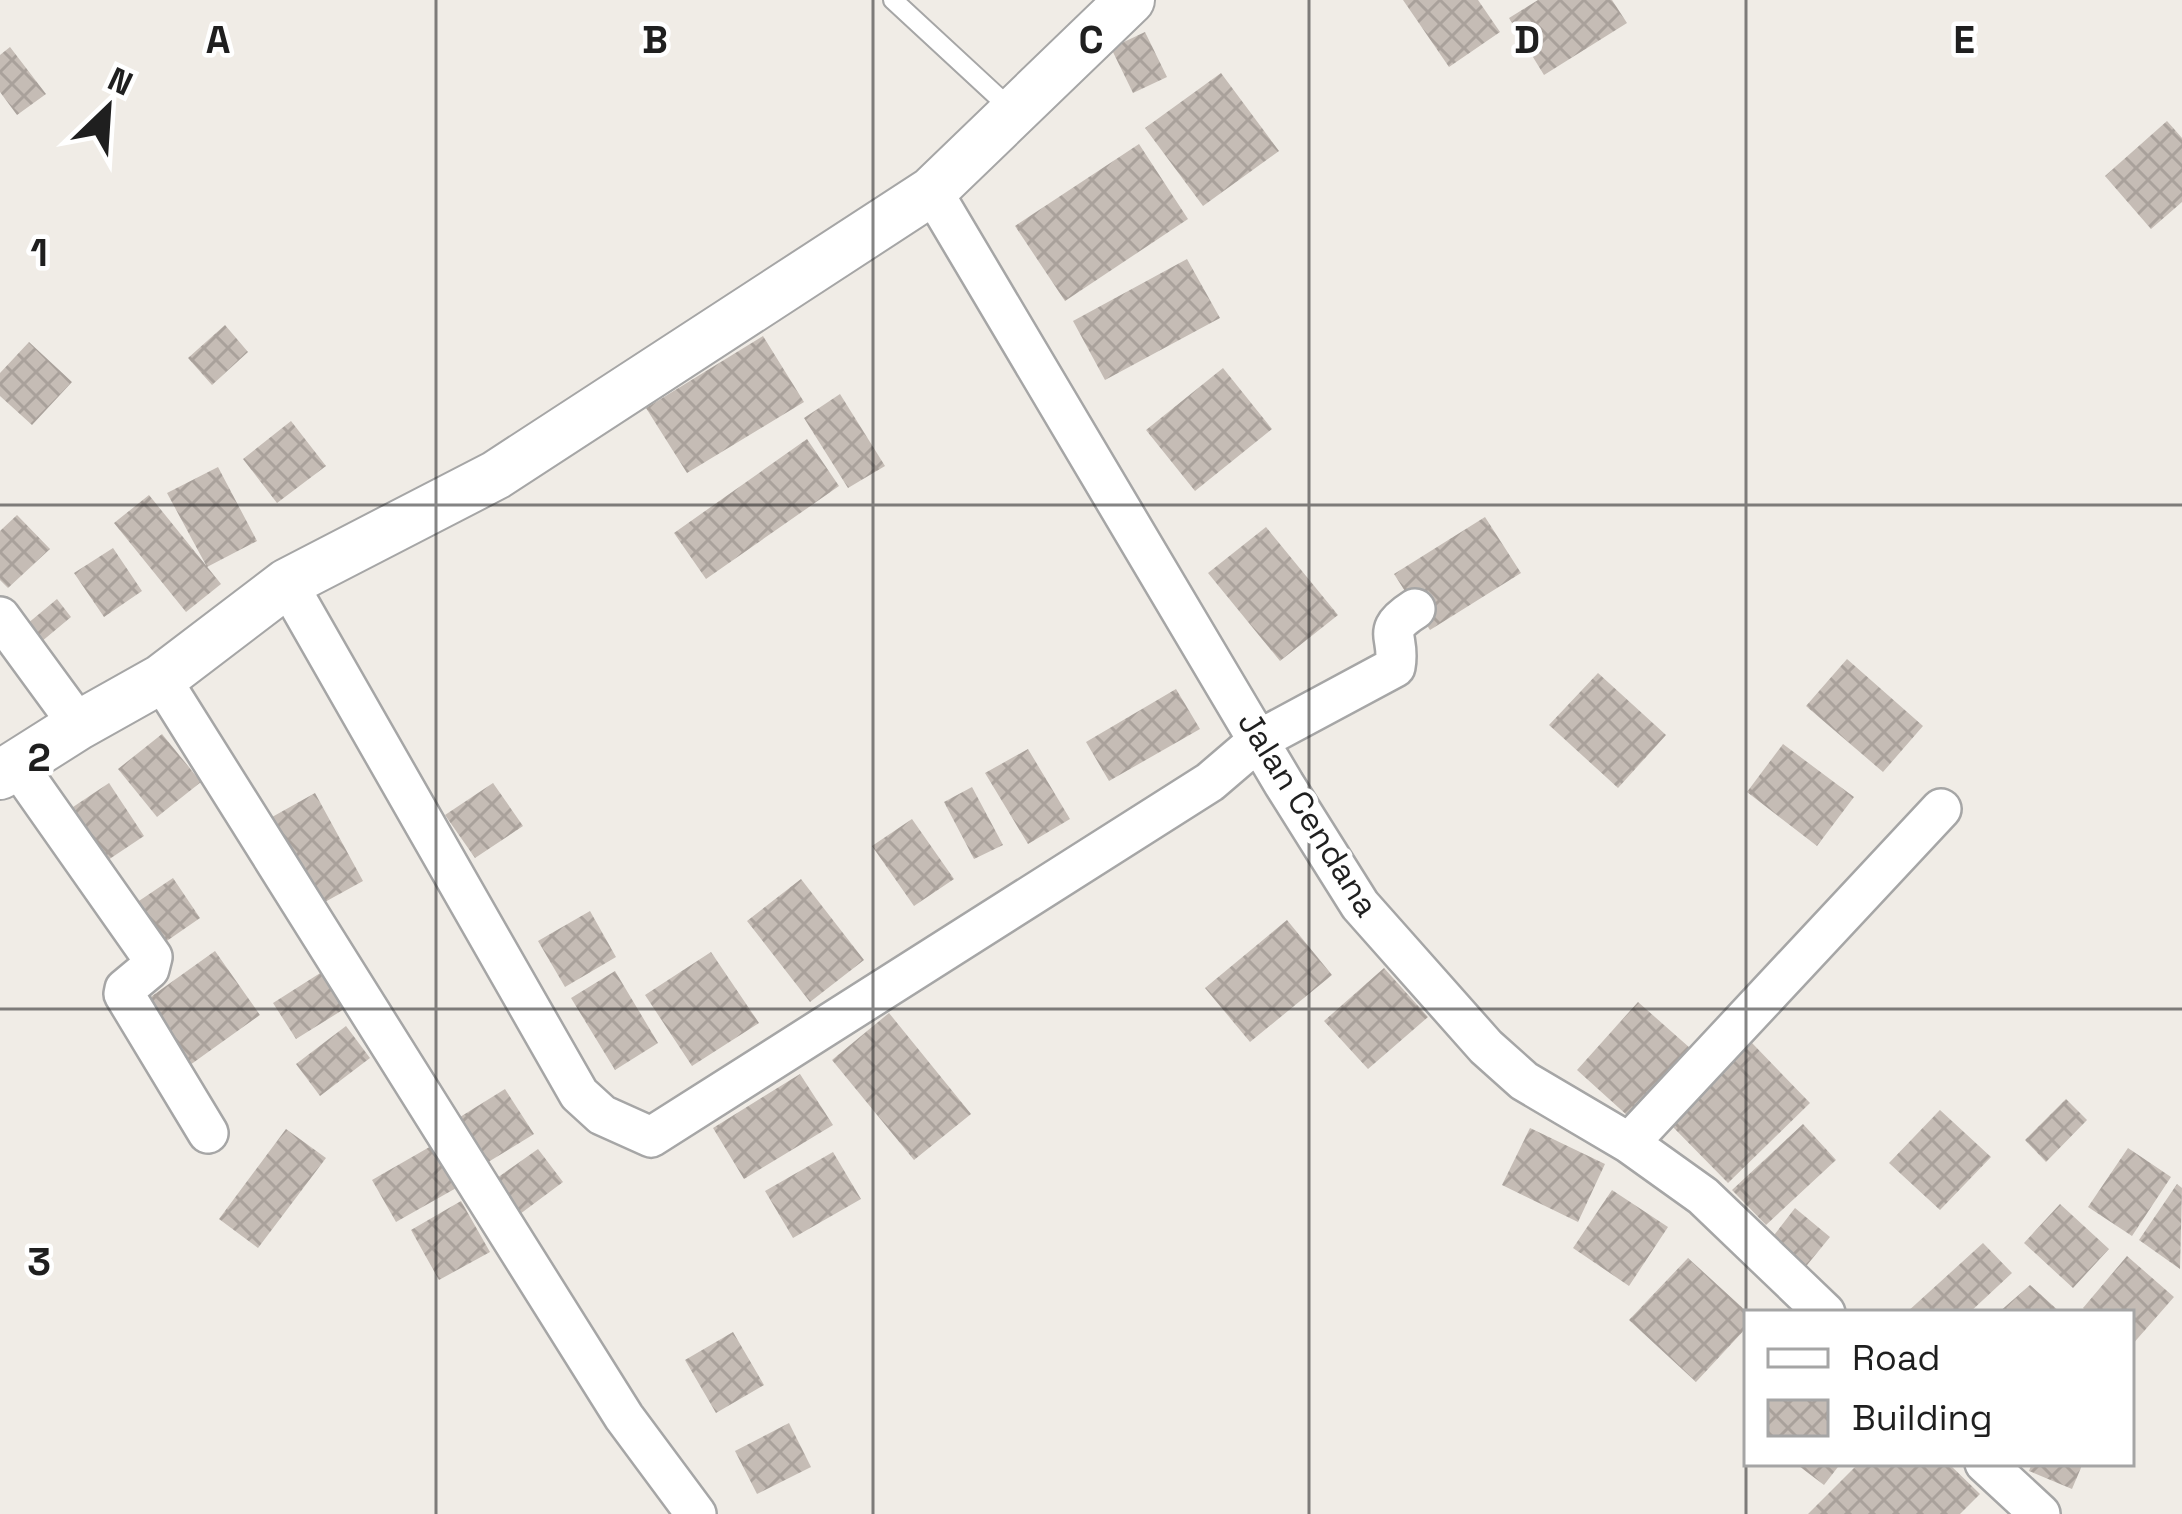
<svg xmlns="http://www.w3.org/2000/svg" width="2182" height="1514" font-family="'Space Grotesk',sans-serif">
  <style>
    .building { fill: url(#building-cross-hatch) }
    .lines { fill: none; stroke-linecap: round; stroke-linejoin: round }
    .service-casing { stroke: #a6a6a6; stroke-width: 22 }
    .minor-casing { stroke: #a6a6a6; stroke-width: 44 }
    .tertiary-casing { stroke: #a6a6a6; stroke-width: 52 }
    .service { stroke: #fff; stroke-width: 18 }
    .minor { stroke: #fff; stroke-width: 39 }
    .tertiary { stroke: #fff; stroke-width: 48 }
    .grid { fill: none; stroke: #1f1f1f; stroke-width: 3; stroke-opacity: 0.55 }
    .labels { text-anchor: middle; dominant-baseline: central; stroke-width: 9; stroke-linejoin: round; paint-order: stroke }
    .street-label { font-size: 33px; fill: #1f1f1f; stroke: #fff }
    .grid-label { font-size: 39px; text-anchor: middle; font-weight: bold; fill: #1f1f1f; stroke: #fff; stroke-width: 9; stroke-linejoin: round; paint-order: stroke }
  </style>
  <defs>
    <pattern id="building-cross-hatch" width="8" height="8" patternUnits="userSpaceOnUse" patternTransform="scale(3)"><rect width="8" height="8" fill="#c5bcb5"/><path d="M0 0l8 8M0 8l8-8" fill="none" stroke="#a9a19b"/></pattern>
  </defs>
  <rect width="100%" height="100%" fill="#f0ece6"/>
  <path class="building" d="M1403 0H1478L1500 32 1449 67Z
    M1538 0H1612L1627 23 1544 75 1509 18Z
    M1145 32 1167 77 1133 93 1111 48Z
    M10 47 46 94 17 115 0 92V55Z
    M1221 73 1279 151 1203 206 1145 128Z
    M2167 121 2182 138V202L2151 229 2105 176Z
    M1139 144 1188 219 1065 301 1015 226Z
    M1187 259 1220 318 1105 380 1073 321Z
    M225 325 248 352 212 385 188 358Z
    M763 336 804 402 687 473 646 408Z
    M29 342 72 382 32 425 0 396V373Z
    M1223 368 1272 429 1195 491 1146 430Z
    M840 394 885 466 848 488 804 418Z
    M291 421 326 466 277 503 243 459Z
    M807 439 839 486 706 579 674 533Z
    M218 467 257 541 207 567 167 493Z
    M149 495 221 584 186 612 114 523Z
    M17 515 50 549 8 588 0 580V531Z
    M1485 517 1521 573 1430 630 1394 574Z
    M1266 527 1338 615 1280 661 1208 573Z
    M113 548 142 591 104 617 74 573Z
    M57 599 71 617 35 647 21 629Z
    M1847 659 1923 726 1883 772 1806 706Z
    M1598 673 1666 735 1618 788 1549 725Z
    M1176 689 1200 729 1109 781 1086 742Z
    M162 734 201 782 157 817 118 769Z
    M1783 744 1854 797 1817 846 1747 792Z
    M1028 749 1070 819 1028 844 985 773Z
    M109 783 144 836 105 862 70 809Z
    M493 783 523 826 475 858 445 815Z
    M972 787 1003 845 974 859 944 802Z
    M315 793 363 881 314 908 265 821Z
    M912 819 954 879 914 906 872 846Z
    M173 878 200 918 158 947 130 907Z
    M801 879 864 960 810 1002 747 921Z
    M590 911 616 957 565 987 538 941Z
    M1287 920 1332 975 1250 1042 1205 988Z
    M215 951 260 1015 190 1065 145 1001Z
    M711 952 759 1023 692 1066 645 995Z
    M1384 968 1428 1017 1368 1069 1324 1021Z
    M325 970 349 1006 296 1039 273 1003Z
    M615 971 658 1043 615 1070 571 998Z
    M1638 1002 1690 1048 1629 1117 1577 1070Z
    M889 1013 971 1114 914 1160 832 1060Z
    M346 1026 370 1058 320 1096 296 1064Z
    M1752 1043 1810 1103 1728 1183 1669 1123Z
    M800 1074 833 1125 744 1179 713 1128Z
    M505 1089 534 1134 480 1167 452 1122Z
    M2066 1099 2087 1120 2046 1162 2025 1140Z
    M1940 1110 1991 1157 1940 1210 1889 1163Z
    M1803 1124 1836 1160 1766 1225 1732 1190Z
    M1530 1128 1605 1164 1578 1222 1502 1185Z
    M286 1129 326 1158 258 1248 219 1219Z
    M433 1145 458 1187 396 1222 372 1180Z
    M2128 1148 2171 1177 2132 1236 2088 1207Z
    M538 1149 563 1182 516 1217 490 1183Z
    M833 1152 861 1199 793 1238 765 1191Z
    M2177 1184 2182 1188 2180 1269 2139 1240Z
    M1612 1190 1668 1227 1629 1286 1573 1248Z
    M461 1201 490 1252 439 1280 411 1230Z
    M2060 1204 2109 1249 2073 1288 2024 1243Z
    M1795 1208 1830 1237 1803 1270 1768 1243Z
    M1983 1243 2012 1273 1969 1313H1906Z
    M2127 1256 2174 1297 2131 1346V1313H2088L2083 1308Z
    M1688 1258 1747 1312V1327L1696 1382 1629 1320Z
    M2030 1285 2061 1313H1998Z
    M733 1332 764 1385 716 1413 685 1360Z
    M789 1423 811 1467 757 1494 735 1451Z
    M1795 1463H1841L1824 1485Z
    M1859 1463H1948L1980 1494 1960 1514H1808Z
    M2032 1463H2083L2072 1489 2029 1471Z"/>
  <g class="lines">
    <defs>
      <path id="service" d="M893 0 1013 111"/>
      <path id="minor" d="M932 191 1284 784 1360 905 1486 1047 1524 1081 1629 1143 1703 1196 1825 1313
        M287 583 579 1094 602 1115 651 1137 1210 782 1259 740 1395 667C1401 635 1379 632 1415 609
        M0 617 79 725
        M161 679 624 1417 696 1514
        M17 765 152 957 149 969 125 989 124 994 208 1133
        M1629 1143 1941 809
        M1985 1463 2040 1514"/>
      <path id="tertiary" d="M0 775 79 725 161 679 287 583 496 475 932 191 1130 0"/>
    </defs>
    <use href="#service" class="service-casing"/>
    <use href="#minor" class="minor-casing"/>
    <use href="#tertiary" class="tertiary-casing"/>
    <use href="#service" class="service"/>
    <use href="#minor" class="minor"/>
    <use href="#tertiary" class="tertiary"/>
  </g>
  <path class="grid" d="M436 0V1514M873 0V1514M1309 0V1514M1746 0V1514M0 505H2182M0 1009H2182"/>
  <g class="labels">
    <g class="street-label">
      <text transform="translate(1308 814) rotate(58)">Jalan Cendana</text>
    </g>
  </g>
  <g class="grid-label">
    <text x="218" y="53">A</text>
    <text x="655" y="53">B</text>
    <text x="1091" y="53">C</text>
    <text x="1527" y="53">D</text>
    <text x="1964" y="53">E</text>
    <text x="39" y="266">1</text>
    <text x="39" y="771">2</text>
    <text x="39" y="1275">3</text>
  </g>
  <rect x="1744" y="1310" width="390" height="156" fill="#ffffff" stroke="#a5a5a5" stroke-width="3"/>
  <rect x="1768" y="1349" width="60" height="18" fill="#ffffff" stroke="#a5a5a5" stroke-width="3"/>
  <text x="1852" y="1370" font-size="36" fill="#1f1f1f">Road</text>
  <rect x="1768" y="1400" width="60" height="36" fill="url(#building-cross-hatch)" stroke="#a5a5a5" stroke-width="3"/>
  <text x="1852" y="1430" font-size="36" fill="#1f1f1f">Building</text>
  <g transform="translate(108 108) rotate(25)" stroke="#ffffff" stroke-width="9" paint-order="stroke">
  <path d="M0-9L21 45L0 30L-21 45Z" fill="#1f1f1f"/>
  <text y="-18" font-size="33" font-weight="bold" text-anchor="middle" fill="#1f1f1f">N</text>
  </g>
</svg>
